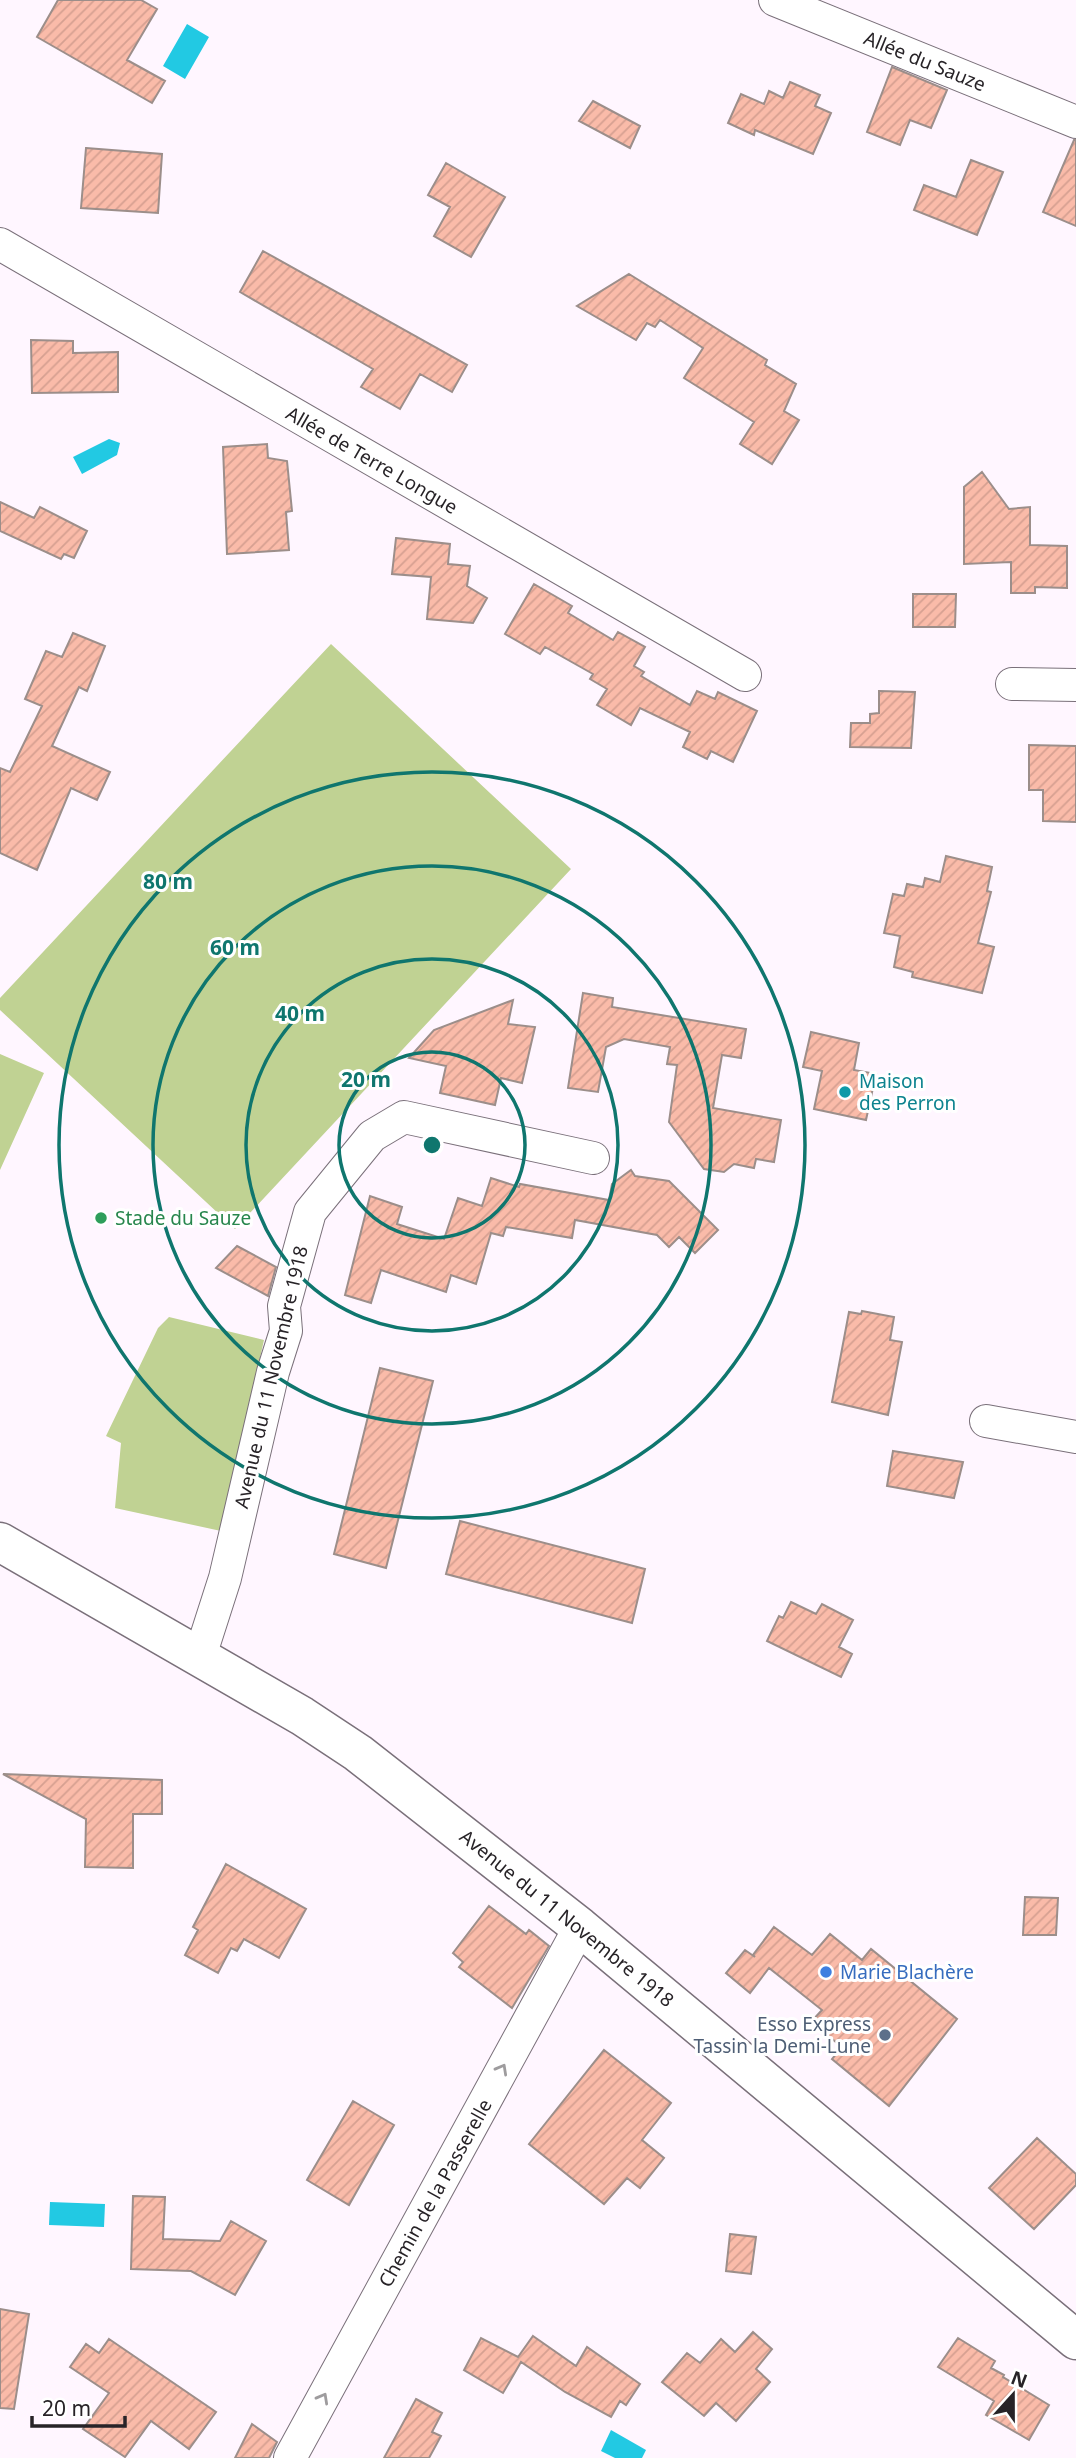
<svg xmlns="http://www.w3.org/2000/svg" width="1076" height="2458" font-family="'Noto Sans',sans-serif">
  <style>
    .green { fill: #c0d293 }
    .water { fill: #22c9e3 }
    .building { fill: url(#building-hatch); stroke: #9c8e8a; stroke-width: 2 }
    .lines { fill: none; stroke-linecap: round; stroke-linejoin: round }
    .street-casing { stroke: #7a707a; stroke-width: 34 }
    .secondary-casing { stroke: #7a707a; stroke-width: 41 }
    .street { stroke: #fff; stroke-width: 32 }
    .secondary { stroke: #fff; stroke-width: 38 }
    .oneway { stroke: #9e9c9e }
    .ring { fill: none; stroke: #0f766e; stroke-width: 3.5 }
    .culture-dot { fill: #0f9aa8; stroke: #fff; stroke-width: 2.5 }
    .leisure-dot { fill: #2e9e5b; stroke: #fff; stroke-width: 2.5 }
    .shop-dot { fill: #3f7fe0; stroke: #fff; stroke-width: 2.5 }
    .service-dot { fill: #5c6f8a; stroke: #fff; stroke-width: 2.5 }
    .labels { text-anchor: middle; dominant-baseline: central; stroke-width: 6; stroke-linejoin: round; paint-order: stroke }
    .street-label { font-size: 19px; fill: #272327; stroke: #fff }
    .culture-label { font-size: 19px; fill: #0d838f; stroke: #fff; text-anchor: start }
    .leisure-label { font-size: 19px; fill: #27864d; stroke: #fff; text-anchor: start }
    .shop-label { font-size: 19px; fill: #366cbe; stroke: #fff; text-anchor: start }
    .service-label { font-size: 19px; fill: #4e5e75; stroke: #fff; text-anchor: end }
    .centre { fill: #0f766e; stroke: #fff; stroke-width: 3.5 }
    .ring-label { font-size: 21px; text-anchor: middle; font-weight: bold; fill: #0f766e; stroke: #fff; stroke-width: 6; stroke-linejoin: round; paint-order: stroke }
  </style>
  <defs>
    <pattern id="building-hatch" width="6" height="6" patternUnits="userSpaceOnUse" patternTransform="scale(1.75)"><rect width="6" height="6" fill="#fabba9"/><path d="M-1 1l2-2M0 6l6-6M5 7l2-2" fill="none" stroke="#d6a091"/></pattern>
  </defs>
  <rect width="100%" height="100%" fill="#fff6ff"/>
  <path class="green" d="M331 644 571 869 235 1229 0 1010V998Z
    M0 1054 44 1073 0 1170Z
    M169 1317 264 1340 221 1531 115 1508 121 1443 106 1436 158 1328Z"/>
  <path class="water" d="M187 24 209 37 185 79 163 66Z
    M109 439 120 443 117 455 82 474 73 457Z
    M50 2202 105 2204 104 2227 49 2225Z
    M611 2430 646 2450 642 2458H615L601 2451Z"/>
  <path class="building" d="M58 0H141L157 9 127 60 165 81 152 103 37 37Z
    M892 67 947 90 931 128 910 120 900 145 867 132Z
    M790 82 820 95 815 106 831 113 813 154 755 130 754 135 728 123 741 94 764 104 769 91 783 98Z
    M593 101 640 126 630 148 579 121Z
    M1074 140H1076V226L1043 212Z
    M86 148 162 154 158 213 81 208Z
    M971 160 1003 172 977 235 914 210 924 185 956 197Z
    M446 163 505 197 471 257 434 236 450 207 428 195Z
    M263 251 467 365 452 392 420 374 400 409 361 387 373 369 240 292Z
    M629 274 767 360 765 365 796 384 784 411 799 420 772 464 740 444 754 422 684 378 703 348 660 320 655 327 647 323 636 340 577 306Z
    M31 340 73 341V353L118 352V392L32 393Z
    M267 444 268 458 287 461 292 511 286 512 289 550 227 554 223 447Z
    M982 472 1009 509 1030 507V545L1067 546V588L1035 587V593H1011V562L964 564V487Z
    M0 502 34 518 40 507 87 531 74 558 64 554 61 559 0 531Z
    M396 538 450 544 448 564 470 566 467 586 487 598 473 623 427 619 431 577 392 574Z
    M534 584 572 606 568 613 613 640 618 632 645 647 634 666 644 672 641 676 690 705 697 691 715 699 718 692 757 711 733 762 711 751 707 759 683 747 690 732 640 708 631 725 597 705 607 689 590 679 593 674 545 647 540 654 505 634Z
    M913 594H956L955 627H913Z
    M73 633 105 646 87 691 79 687 52 746 110 772 97 800 71 788 37 870 0 853V768L10 772 42 706 25 699 46 651 62 657Z
    M879 691 915 692 911 748 850 747 851 723H870V714L879 713Z
    M1029 745 1076 746V822L1043 821V790H1029Z
    M946 856 992 867 987 891 991 892 978 943 994 947 982 993 912 977 913 972 894 967 900 936 884 933 893 894 904 896 907 884 923 887 925 878 940 882Z
    M583 993 613 998 612 1007 746 1029 741 1058 722 1055 713 1108 781 1120 774 1162 756 1159 754 1168 734 1164 724 1172 704 1169 669 1122 677 1065 667 1064 670 1047 624 1039 606 1047 598 1092 568 1088Z
    M513 1000 508 1024 535 1027 522 1083 501 1078 495 1105 440 1093 446 1066 409 1058 434 1030Z
    M811 1032 859 1043 854 1070 876 1074 866 1120 814 1109 822 1071 803 1067Z
    M631 1170 635 1176 669 1181 718 1230 695 1253 679 1237 669 1247 657 1235 575 1220 572 1238 506 1227 503 1236 491 1233 476 1284 451 1275 446 1292 381 1270 371 1303 345 1295 370 1196 402 1207 397 1224 444 1239 458 1198 482 1206 491 1178 519 1187 520 1184 609 1200 612 1184Z
    M237 1246 276 1267 268 1296 216 1268Z
    M862 1311 894 1317 890 1340 902 1342 888 1415 832 1402 849 1312 861 1314Z
    M380 1368 433 1381 386 1568 334 1554Z
    M893 1451 963 1462 954 1498 887 1486Z
    M460 1521 645 1569 632 1623 446 1574Z
    M791 1602 816 1614 822 1604 853 1620 839 1647 852 1654 841 1677 767 1641 779 1616 783 1618Z
    M3 1774 162 1780V1814H133V1868L85 1867 86 1819Z
    M226 1864 306 1909 279 1958 244 1939 237 1951 231 1948 218 1973 185 1955 198 1930 193 1927Z
    M1025 1897 1058 1898 1056 1935H1023Z
    M489 1906 526 1934 529 1930 549 1946 512 2008 459 1967 463 1962 453 1953Z
    M774 1927 812 1955 830 1934 862 1960 871 1949 957 2019 889 2106 832 2059 842 2047 811 2022 822 2010 769 1968 750 1993 726 1973 745 1950 755 1957 753 1955Z
    M604 2050 671 2103 642 2140 664 2158 640 2188 627 2178 604 2204 529 2144Z
    M353 2101 394 2125 349 2205 307 2180Z
    M1037 2138 1076 2174V2185L1034 2229 989 2188Z
    M133 2196 165 2197 163 2239 220 2241 231 2221 266 2241 235 2295 191 2271 131 2269Z
    M730 2234 756 2237 751 2274 726 2271Z
    M0 2309 29 2314 14 2409 0 2408Z
    M753 2332 772 2349 756 2369 770 2382 736 2421 716 2403 704 2416 662 2382 687 2353 700 2363 721 2339 735 2352Z
    M533 2336 576 2366 587 2347 640 2384 626 2405 620 2401 611 2417 565 2392 521 2362 503 2393 464 2370 481 2338 518 2357Z
    M958 2338 995 2361 991 2368 1004 2375 1003 2377 1049 2405 1029 2440 986 2415 994 2401 938 2367Z
    M109 2339 216 2412 189 2449 151 2421 125 2457 83 2429 109 2393 70 2367 86 2344 99 2353Z
    M416 2399 442 2413 432 2432 441 2436 429 2458H384Z
    M252 2424 277 2442 269 2458H235Z"/>
  <g class="lines">
    <defs>
      <path id="street" d="M775 0 1076 122
        M0 244 745 675
        M1012 684 1076 685
        M986 1421 1076 1437
        M200 1656 225 1578 273 1372 286 1331 284 1306 310 1212 372 1136 404 1117 593 1158
        M290 2458 580 1927"/>
      <path id="secondary" d="M0 1542 302 1716 358 1753 580 1927 1076 2340"/>
    </defs>
    <use href="#street" class="street-casing"/>
    <use href="#secondary" class="secondary-casing"/>
    <use href="#street" class="street"/>
    <use href="#secondary" class="secondary"/>
  </g>
  <defs><path id="oneway-chevron" d="M-2-3.5L2.5 0L-2 3.5" fill="none" stroke-width="1.6" stroke-linecap="round" stroke-linejoin="round" transform="scale(1.75)"/></defs>
  <g class="oneway">
    <use href="#oneway-chevron" transform="translate(502 2069) rotate(-61)"/>
    <use href="#oneway-chevron" transform="translate(323 2398) rotate(-61)"/>
  </g>
  <g class="ring">
    <circle cx="432" cy="1145" r="93"/>
    <circle cx="432" cy="1145" r="186"/>
    <circle cx="432" cy="1145" r="279"/>
    <circle cx="432" cy="1145" r="373"/>
  </g>
  <circle class="culture-dot" cx="845" cy="1092" r="7"/>
  <circle class="leisure-dot" cx="101" cy="1218" r="7"/>
  <circle class="shop-dot" cx="826" cy="1972" r="7"/>
  <circle class="service-dot" cx="885" cy="2035" r="7"/>
  <g class="labels">
    <g class="street-label">
      <text transform="translate(925 61) rotate(22)">Allée du Sauze</text>
      <text transform="translate(372 460) rotate(30)">Allée de Terre Longue</text>
      <text transform="translate(271 1377) rotate(-77)">Avenue du 11 Novembre 1918</text>
      <text transform="translate(567 1918) rotate(39)">Avenue du 11 Novembre 1918</text>
      <text transform="translate(435 2193) rotate(-61)">Chemin de la Passerelle</text>
    </g>
    <g class="culture-label">
      <text x="859" y="1081">Maison<tspan x="859" dy="22">des Perron</tspan></text>
    </g>
    <g class="leisure-label">
      <text x="115" y="1218">Stade du Sauze</text>
    </g>
    <g class="shop-label">
      <text x="840" y="1972">Marie Blachère</text>
    </g>
    <g class="service-label">
      <text x="871" y="2024">Esso Express<tspan x="871" dy="22">Tassin la Demi-Lune</tspan></text>
    </g>
  </g>
  <circle cx="432" cy="1145" r="10" class="centre"/>
  <g class="ring-label">
    <text x="168" y="889">80 m</text>
    <text x="235" y="955">60 m</text>
    <text x="300" y="1021">40 m</text>
    <text x="366" y="1087">20 m</text>
  </g>
  <g transform="translate(1013 2395) rotate(21)" stroke="#ffffff" stroke-width="5" paint-order="stroke">
  <path d="M0-5L12 26L0 18L-12 26Z" fill="#272327"/>
  <text y="-10" font-size="19" font-weight="bold" text-anchor="middle" fill="#272327">N</text>
  </g>
  <path d="M32 2416v10h93v-10" fill="none" stroke="#272327" stroke-width="3.5"/>
  <text x="42" y="2416" font-size="21" fill="#272327" stroke="#ffffff" stroke-width="5" paint-order="stroke">20 m</text>
</svg>
